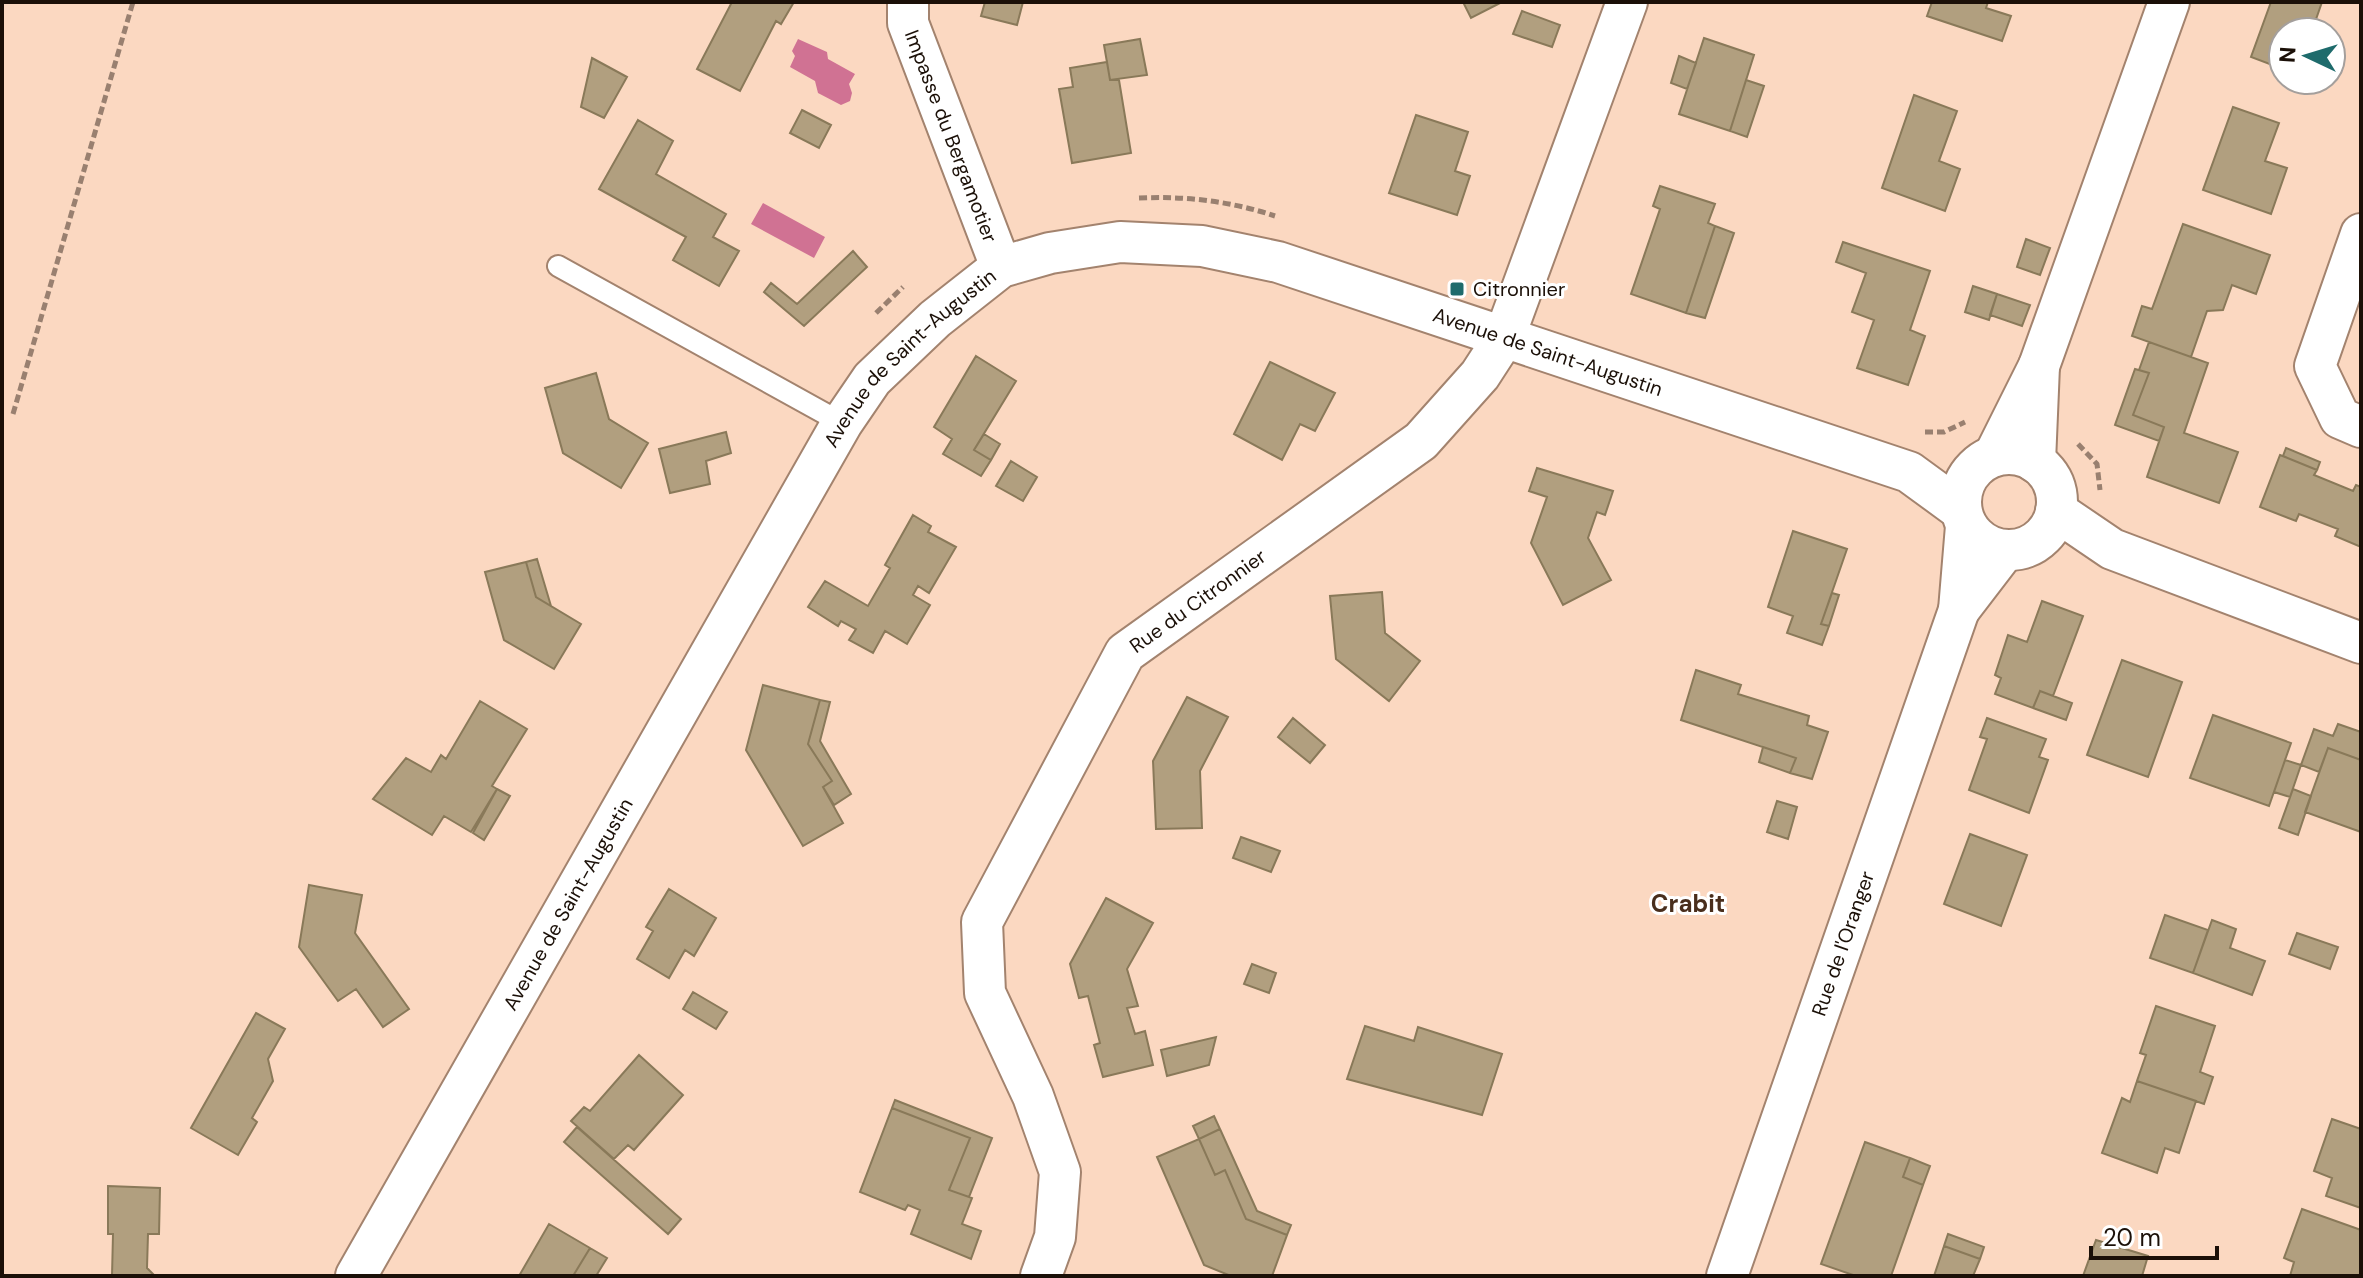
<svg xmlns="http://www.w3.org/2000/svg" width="2363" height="1278" font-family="'DM Sans',sans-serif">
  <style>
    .water { fill: #d07293 }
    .building { fill: #b19f7f; stroke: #897959; stroke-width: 2 }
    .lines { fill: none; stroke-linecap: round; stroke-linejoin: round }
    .lane-casing { stroke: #a3836e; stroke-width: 24 }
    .street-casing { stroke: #a3836e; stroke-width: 44 }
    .path { stroke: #998070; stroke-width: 5; stroke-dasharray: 8 4; stroke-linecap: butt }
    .lane { stroke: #fff; stroke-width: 20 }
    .street { stroke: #fff; stroke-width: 40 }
    .poi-dot { fill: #1e6b6c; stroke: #fff; stroke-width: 3 }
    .labels { text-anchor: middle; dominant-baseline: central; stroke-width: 6; stroke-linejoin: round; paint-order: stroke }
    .street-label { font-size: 20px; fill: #1b1008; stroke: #fff }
    .poi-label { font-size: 20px; fill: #1b1008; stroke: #fff; text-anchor: start }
    .quarter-label { font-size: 24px; font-weight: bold; fill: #492e1c; stroke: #fff }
  </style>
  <rect width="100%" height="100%" fill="#fbd8c1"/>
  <path class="water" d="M798 39 827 52 828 59 855 74 849 84 852 93 850 101 841 105 818 93 815 81 790 67 795 56 792 51Z
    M763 203 825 237 814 258 751 224Z"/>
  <path class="building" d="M732 2H794L781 24 776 21 740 91 697 69Z
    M985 2H1023L1017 25 981 16Z
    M1463 2H1502L1471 18Z
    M1932 2H1988L1986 8 2011 16 2002 41 1927 16Z
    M2271 2H2322L2313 28 2323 32H2283V69L2251 57Z
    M1522 11 1560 25 1552 47 1513 34Z
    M1704 38 1754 55 1730 131 1679 114Z
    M1140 39 1147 75 1110 80 1104 45Z
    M1679 56 1696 63 1687 89 1671 83Z
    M592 58 627 77 604 118 581 107Z
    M1107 62 1110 80H1119L1131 153 1072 163 1059 89 1073 87 1070 68Z
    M1746 80 1764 86 1747 137 1730 131Z
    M1914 95 1957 111 1939 161 1960 169 1945 211 1882 188Z
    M2233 107 2279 123 2265 161 2287 168 2271 214 2203 190Z
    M802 110 831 125 819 148 790 133Z
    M1416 115 1468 132 1455 171 1470 176 1457 215 1389 193Z
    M638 120 673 141 656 174 726 214 713 237 739 251 719 286 673 260 686 237 599 189Z
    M1660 186 1715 204 1708 223 1715 226 1686 313 1631 294 1660 209 1653 206Z
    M2183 224 2270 255 2256 294 2232 285 2223 310 2207 311 2191 357 2132 336 2142 306 2152 309Z
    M1715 226 1734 233 1705 318 1686 313Z
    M2026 239 2050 248 2040 275 2017 267Z
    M1843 242 1930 271 1910 330 1925 336 1908 385 1857 368 1874 320 1852 312 1866 273 1836 262Z
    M853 251 867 267 804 326 764 292 771 283 797 304Z
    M1973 286 1997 294 1989 320 1965 312Z
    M1997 294 2030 305 2022 326 1990 315Z
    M2149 342 2208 363 2184 433 2238 452 2219 503 2147 477 2164 427 2133 415 2149 373 2139 370Z
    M976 356 1016 381 974 450 991 460 981 476 943 454 952 439 934 427Z
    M1270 362 1335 393 1315 431 1300 424 1282 460 1234 434Z
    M2135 369 2149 373 2133 415 2164 427 2159 441 2115 425Z
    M596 373 609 419 648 443 621 488 563 453 545 388Z
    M726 432 731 453 706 461 710 484 670 493 659 449Z
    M984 434 1000 444 991 460 974 450Z
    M2286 448 2320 462 2317 470 2283 456Z
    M2280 455 2317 470 2314 475 2353 491 2356 485 2361 487V547L2335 536 2338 529 2299 514 2296 521 2260 507Z
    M1011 461 1037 477 1023 501 996 486Z
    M1537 468 1613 491 1605 515 1597 512 1588 538 1611 580 1563 605 1531 543 1547 497 1529 491Z
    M913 515 931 526 928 532 956 547 929 593 918 586 913 595 930 605 907 644 885 631 873 653 849 640 856 629 841 621 838 626 808 607 825 581 868 606 890 568 885 565Z
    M1793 531 1847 549 1821 624 1829 626 1822 645 1787 633 1793 616 1768 607Z
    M537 559 551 606 536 597 526 562Z
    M526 562 536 597 581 624 554 669 504 640 485 572Z
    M1382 592 1385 633 1420 661 1389 701 1336 659 1330 596Z
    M1832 593 1839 595 1829 626 1821 624Z
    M2042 601 2083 616 2053 696 2040 691 2033 708 1995 694 2001 678 1995 675 2008 635 2027 642Z
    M2122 660 2182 682 2148 777 2087 755Z
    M1696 670 1741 685 1738 694 1809 716 1807 725 1828 732 1812 779 1790 773 1796 758 1681 720Z
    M763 685 820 700 808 744 832 781 823 787 843 823 803 846 746 750Z
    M2040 691 2072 703 2066 720 2033 708Z
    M1187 697 1228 717 1200 771 1202 828 1156 829 1153 761Z
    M820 700 830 702 820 741 851 794 834 805 823 787 832 781 808 744Z
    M480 701 527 729 492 786 497 789 471 832 444 816 432 835 373 799 406 758 431 772 441 755 446 759Z
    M2213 715 2291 743 2269 806 2190 778Z
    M1293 718 1325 745 1310 763 1278 737Z
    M1987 718 2046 739 2039 757 2048 760 2029 813 1969 790 1987 739 1980 737Z
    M2338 724 2361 732V760L2328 748 2319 772 2301 765 2314 729 2333 736Z
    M1763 747 1796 758 1790 773 1759 762Z
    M2328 748 2361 760V832L2305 812Z
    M2285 760 2301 765 2290 797 2274 792Z
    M497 789 510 796 484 840 473 833Z
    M2293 789 2311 796 2298 835 2279 828Z
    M1777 801 1797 807 1788 839 1767 832Z
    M1970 834 2027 855 2001 926 1944 904Z
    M1241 837 1280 851 1271 872 1233 858Z
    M309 885 362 895 355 933 409 1009 383 1027 356 989 338 1001 299 947Z
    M669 889 716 918 694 956 685 950 669 978 637 959 653 931 646 927Z
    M1106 898 1153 923 1127 969 1138 1006 1127 1008 1135 1034 1145 1031 1153 1065 1103 1077 1094 1045 1100 1043 1088 996 1079 998 1070 964Z
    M2165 915 2208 930 2193 973 2150 958Z
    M2212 920 2236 929 2230 948 2265 961 2252 995 2193 973Z
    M2297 933 2338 947 2330 969 2289 954Z
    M1252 964 1276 973 1269 993 1244 984Z
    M693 992 727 1012 716 1029 683 1009Z
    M2156 1006 2215 1026 2200 1072 2213 1077 2204 1104 2137 1081 2146 1055 2140 1053Z
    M256 1013 285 1029 268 1059 273 1081 252 1118 257 1122 238 1155 191 1128Z
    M1365 1026 1414 1041 1418 1027 1502 1054 1482 1115 1347 1079Z
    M1216 1037 1209 1065 1167 1076 1161 1050Z
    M639 1055 683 1095 634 1150 628 1145 614 1159 571 1121 584 1107 590 1111Z
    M2137 1081 2196 1101 2179 1153 2165 1148 2157 1173 2102 1153 2122 1098 2130 1102Z
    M895 1100 992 1138 969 1197 949 1190 970 1138 892 1108Z
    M892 1108 970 1138 949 1190 972 1198 962 1224 981 1231 971 1259 911 1234 920 1210 908 1205 905 1210 860 1192Z
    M1214 1116 1220 1129 1199 1139 1193 1126Z
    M2332 1119 2361 1129V1208L2326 1196 2332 1178 2314 1171Z
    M577 1127 681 1219 668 1234 564 1142Z
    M1220 1129 1257 1211 1291 1225 1287 1235 1246 1219 1225 1170 1215 1175 1199 1139Z
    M1199 1139 1215 1175 1225 1170 1246 1219 1287 1235 1272 1276H1231L1204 1265 1157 1157Z
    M1865 1142 1910 1158 1903 1177 1923 1185 1891 1276H1856L1821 1264Z
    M1910 1158 1930 1166 1923 1185 1903 1177Z
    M108 1186 160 1188 159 1234H148L147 1268 155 1276H112L113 1234H108Z
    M2302 1209 2361 1230V1276H2290L2294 1262 2284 1258Z
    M549 1224 590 1248 573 1276H519Z
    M1948 1234 1984 1247 1980 1259 1944 1246Z
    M2096 1240 2148 1256 2142 1276H2083Z
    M1944 1246 1980 1259 1973 1276H1934Z
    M590 1248 607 1258 596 1276H573Z"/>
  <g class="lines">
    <defs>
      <path id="lane" d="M558 266 842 423"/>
      <g id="street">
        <path id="s1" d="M908 2V23L1001 267"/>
        <path d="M2361 234 2315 366 2340 418 2361 427"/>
        <path d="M2039 366 2169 2"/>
        <circle cx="2009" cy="502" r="48"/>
        <path d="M1994 456 2039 366 2035 462"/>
        <path d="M2056 511 2112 549 2361 643"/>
        <path d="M1966 526 1959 610 2005 550"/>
        <path id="s2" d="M356 1276 842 423 872 379 935 319 1001 267 1050 253 1120 242 1202 246 1278 262 1909 472 1961 510"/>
        <path id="s3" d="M1041 1276 1055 1237 1060 1172 1033 1096 985 993 982 922 1125 653 1421 441 1480 375 1504 338 1627 2"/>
        <path id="s4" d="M1727 1276 1959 610"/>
      </g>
    </defs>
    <use href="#lane" class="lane-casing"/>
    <use href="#street" class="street-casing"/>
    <path class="path" d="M1139 198C1186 196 1230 201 1275 216
      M876 313 903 287
      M13 414 133 2
      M1925 432H1944L1965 422
      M2078 444 2097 464 2100 490"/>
    <use href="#lane" class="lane"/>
    <use href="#street" class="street"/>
  </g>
  <rect class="poi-dot" x="1449" y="281" width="16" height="16" rx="4"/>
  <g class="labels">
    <g class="street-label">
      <text stroke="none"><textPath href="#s1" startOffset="142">Impasse du Bergamotier</textPath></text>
      <text stroke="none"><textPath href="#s2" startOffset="1772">Avenue de Saint-Augustin</textPath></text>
      <text stroke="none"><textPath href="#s2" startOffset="1076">Avenue de Saint-Augustin</textPath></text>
      <text stroke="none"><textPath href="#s3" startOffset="766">Rue du Citronnier</textPath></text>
      <text stroke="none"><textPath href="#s2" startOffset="428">Avenue de Saint-Augustin</textPath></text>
      <text stroke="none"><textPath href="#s4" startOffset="352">Rue de l'Oranger</textPath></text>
    </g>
    <g class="poi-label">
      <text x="1473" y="289">Citronnier</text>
    </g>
    <g class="quarter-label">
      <text x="1688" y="903">Crabit</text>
    </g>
  </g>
  <rect width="2363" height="1278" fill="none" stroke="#1b1008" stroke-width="8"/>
  <g transform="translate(2307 56) rotate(274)"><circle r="38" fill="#ffffff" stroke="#a49f9c" stroke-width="2"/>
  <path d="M0-6L14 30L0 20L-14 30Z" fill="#1e6b6c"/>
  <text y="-12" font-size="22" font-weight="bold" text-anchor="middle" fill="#1b1008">N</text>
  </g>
  <path d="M2091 1246v12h126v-12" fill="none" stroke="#1b1008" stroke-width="4"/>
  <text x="2103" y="1246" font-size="24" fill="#1b1008" stroke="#ffffff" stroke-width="6" paint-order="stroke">20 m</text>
</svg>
